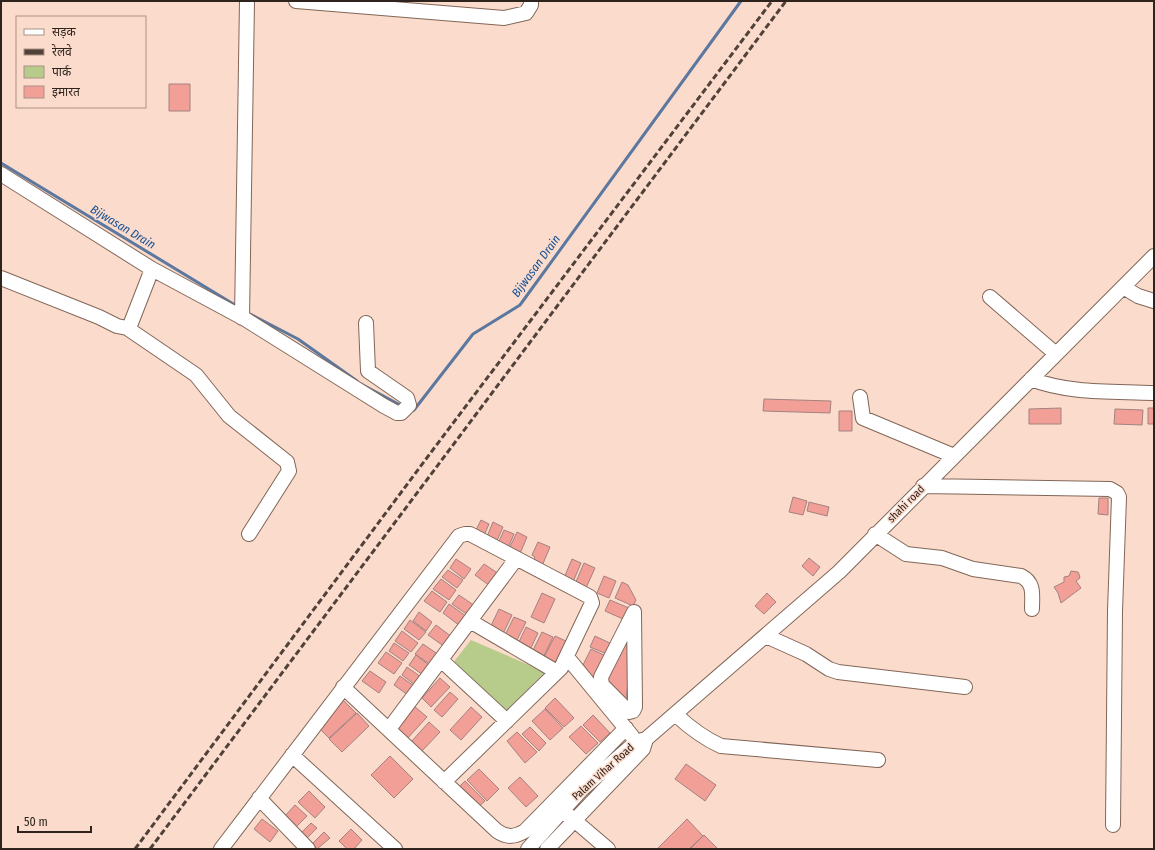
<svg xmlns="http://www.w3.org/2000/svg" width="1155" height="850" font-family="'Fira Sans Condensed','Noto Sans Devanagari',sans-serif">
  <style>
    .green { fill: #b7cb8b }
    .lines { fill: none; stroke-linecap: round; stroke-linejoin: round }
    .stream { stroke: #5c789f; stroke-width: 3 }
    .building { fill: #f29f98; stroke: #a3827f }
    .minor-casing { stroke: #816658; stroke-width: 16 }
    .minor { stroke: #fff; stroke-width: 14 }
    .rail { stroke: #504139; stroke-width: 3; stroke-dasharray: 6 3; stroke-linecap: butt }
    .labels { text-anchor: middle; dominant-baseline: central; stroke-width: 3; stroke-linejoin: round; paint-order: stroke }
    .street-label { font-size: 11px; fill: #2f231d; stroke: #fbdccc }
    .water-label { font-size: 12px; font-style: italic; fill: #124e94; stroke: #fbdccc }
  </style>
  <rect width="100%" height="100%" fill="#fbdccc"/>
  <path class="green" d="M471 640 545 672 506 711 453 663Z"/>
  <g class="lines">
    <path class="stream" d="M1 163 235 305
      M250 314 298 339 357 381
      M361 384 402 406
      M411 409 414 410 473 334 520 305 741 1"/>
  </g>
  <path class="building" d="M169 84H190V111H169Z
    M764 399 831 401 830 413 763 411Z
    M1061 408V424H1029V409Z
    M1148 408H1154V424H1148Z
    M1115 409 1143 410 1142 425 1114 424Z
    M839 411H852V431H839Z
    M793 497 807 501 803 515 789 512Z
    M1099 498H1108V515L1098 514Z
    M809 502 829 507 827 516 807 511Z
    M481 520 489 524 483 538 474 534Z
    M493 522 503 527 496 543 486 539Z
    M504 530 514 534 507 550 497 546Z
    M517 532 527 537 519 556 508 551Z
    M538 542 550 547 542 566 533 562 535 557 532 555Z
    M809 558 820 567 813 576 802 566Z
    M456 559 471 569 464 579 450 568Z
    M572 559 581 563 573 582 564 578Z
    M584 563 595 568 586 588 575 584Z
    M484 564 499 574 490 586 475 575Z
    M448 570 463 580 457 588 442 577Z
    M1071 571 1078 572 1079 574 1080 578 1076 581 1081 588 1061 603 1058 593 1054 587 1064 582V577L1069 576Z
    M604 576 616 581 609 598 597 593Z
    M441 579 456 590 449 600 433 589Z
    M622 582 628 585 636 600 633 606 615 598Z
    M432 591 447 602 440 612 424 601Z
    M542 593 555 599 544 623 531 617Z
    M767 593 776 602 764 614 755 606Z
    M459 595 475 606 468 615 452 604Z
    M610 600 629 608 623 619 605 611Z
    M449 604 466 616 460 626 443 613Z
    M499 609 512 615 501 638 488 632Z
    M419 612 432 622 426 631 413 621Z
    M514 617 526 622 515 644 503 639Z
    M410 620 426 632 419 640 404 629Z
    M436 625 452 637 445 647 428 635Z
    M526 627 538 633 529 652 517 646Z
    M402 631 418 643 411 652 395 641Z
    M542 632 553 637 543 658 532 652Z
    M555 636 568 642 558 664 544 657Z
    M595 636 614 645 609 655 590 647Z
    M629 636H634L625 707 607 686V678Z
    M394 643 409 653 403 661 389 651Z
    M423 644 439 655 431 665 415 654Z
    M591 649 608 657 597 680 580 671Z
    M386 652 402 663 394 674 378 663Z
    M416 655 430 666 423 675 409 665Z
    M407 667 421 677 415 685 402 675Z
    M370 671 386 682 379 693 362 681Z
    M400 676 414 686 408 695 394 685Z
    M440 678 450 687 431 707 422 698Z
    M450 692 458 699 442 717 434 710Z
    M555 698 574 718 564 727 545 708Z
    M343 700 356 713 329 738 320 729Z
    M414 706 427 717 405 741 394 732 404 721 401 719Z
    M471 707 482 717 461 740 450 730Z
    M545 709 563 728 550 740 532 721Z
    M357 713 369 726 342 752 329 739Z
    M593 715 610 733 600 742 583 725Z
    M429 722 440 732 421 752 411 742Z
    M581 726 598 743 586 754 569 737Z
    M530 727 546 743 539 751 522 734Z
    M517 732 537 752 525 763 507 741Z
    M390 756 413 779 394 798 371 775Z
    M686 764 716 785 705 801 675 779Z
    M479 769 499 789 487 801 467 780Z
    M520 777 538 796 526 807 508 788Z
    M465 781 485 801 478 807 459 787Z
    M309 791 325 807 315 818 298 802Z
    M295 805 307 816 295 828 284 817Z
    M262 819 278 831 270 842 254 829Z
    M687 819 703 836 689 849H657Z
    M311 823 317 828 306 839 300 834Z
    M351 829 362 840 354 849H347L339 841Z
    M324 832 330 838 317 849 312 844Z
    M704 835 718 849H690Z"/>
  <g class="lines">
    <defs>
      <path id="minor" d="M296 1 504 18 526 13 531 5V1
        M1 174 152 269 245 319 384 406 397 413H401L409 405 407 398 368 371 366 323
        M1 278 99 317 117 326 127 328 196 375 229 416 287 462 289 471 249 534
        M1123 287 1138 296 1154 301
        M990 297 1056 354
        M242 318 247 1
        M127 328 131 323 152 269
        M1031 379C1069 394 1114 391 1154 393
        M860 397 863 418 954 456
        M923 486 1110 489 1117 493 1119 497 1115 611 1113 825
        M875 534 906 554 942 558 973 569 1021 576C1035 583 1032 595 1032 609
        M634 612 635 707 633 711 629 712 602 685 601 677Z
        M470 621 557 672
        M766 636 806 654 829 669 838 672 965 687
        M567 657 632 736
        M441 660 507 721
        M343 687 497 831C507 838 515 837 525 831L626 728
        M675 714C689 727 703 738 721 746L878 760
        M389 729 516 559
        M292 755 395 849
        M259 798 308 849
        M567 814 608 849
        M221 849 459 536 465 534H470L590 597 592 603 561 668 444 782
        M528 849 581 790 636 742 646 739 839 572 1154 256
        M547 849 643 749 646 739"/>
    </defs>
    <use href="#minor" class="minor-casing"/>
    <use href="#minor" class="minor"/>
    <path class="rail" d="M135 849 435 447 772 1
      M150 849 786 1"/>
  </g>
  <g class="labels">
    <g class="street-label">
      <text transform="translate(906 504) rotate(-45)">shahi road</text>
      <text transform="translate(603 772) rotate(-42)">Palam Vihar Road</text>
    </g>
    <g class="water-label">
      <text transform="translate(123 227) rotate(31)">Bijwasan Drain</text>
      <text transform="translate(536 266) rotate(-54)">Bijwasan Drain</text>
    </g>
  </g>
  <rect width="1155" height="850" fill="none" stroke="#2f231d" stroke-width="4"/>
  <rect x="16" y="16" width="130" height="92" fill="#fbdccc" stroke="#a99286"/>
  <rect x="24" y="29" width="20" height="6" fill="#ffffff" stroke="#a99286"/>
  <text x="52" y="36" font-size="12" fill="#2f231d">सड़क</text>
  <rect x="24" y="49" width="20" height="6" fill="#504139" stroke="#a99286"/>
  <text x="52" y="56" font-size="12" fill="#2f231d">रेलवे</text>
  <rect x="24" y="66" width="20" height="12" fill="#b7cb8b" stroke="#a99286"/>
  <text x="52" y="76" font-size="12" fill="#2f231d">पार्क</text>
  <rect x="24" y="86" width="20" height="12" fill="#f29f98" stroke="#a99286"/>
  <text x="52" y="96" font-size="12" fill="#2f231d">इमारत</text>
  <path d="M18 826v6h73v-6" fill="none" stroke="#2f231d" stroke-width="2"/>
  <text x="24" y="826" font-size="12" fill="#2f231d" stroke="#fbdccc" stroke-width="3" paint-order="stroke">50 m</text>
</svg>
